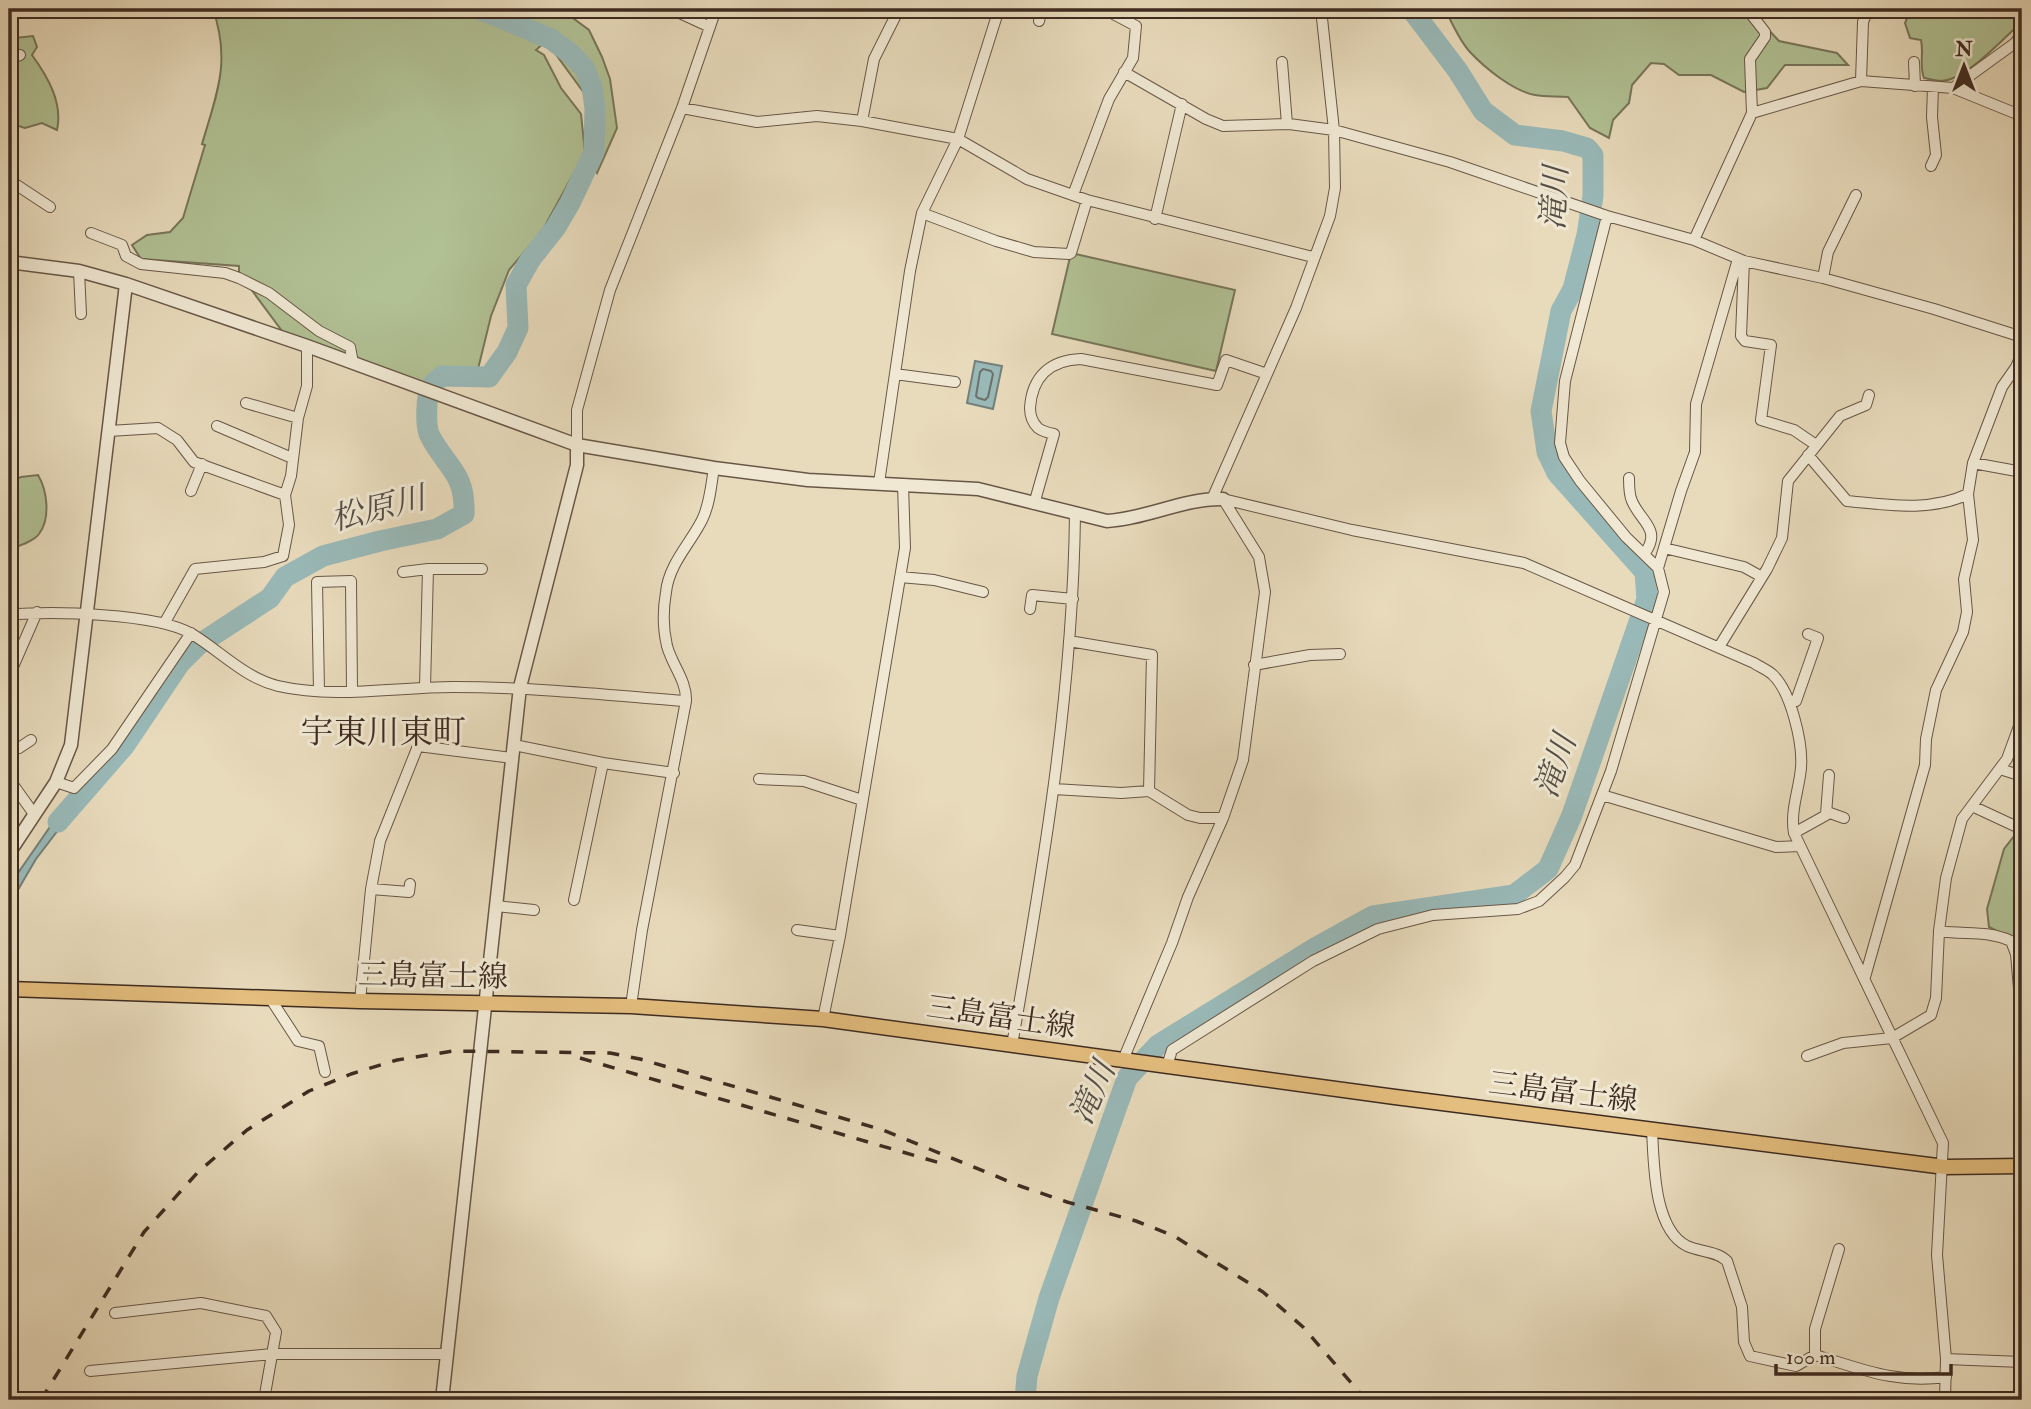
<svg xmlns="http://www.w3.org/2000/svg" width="2031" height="1409" font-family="'IM FELL Double Pica','Noto Serif JP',serif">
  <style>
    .green { fill: #b1c194; stroke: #78765a; stroke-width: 2 }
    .water { fill: #99b9b8; stroke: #75807b; stroke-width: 2 }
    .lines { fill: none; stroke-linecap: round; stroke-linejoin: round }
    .shore { stroke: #6c726c; stroke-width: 2 }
    .river { stroke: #99b9b8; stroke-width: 21 }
    .minor-casing { stroke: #685747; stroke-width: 12 }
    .tertiary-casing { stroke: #685747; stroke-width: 15 }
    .primary-casing { stroke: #3e2b20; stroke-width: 17 }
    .minor { stroke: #f0e8d3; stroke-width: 10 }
    .tertiary { stroke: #f0e8d3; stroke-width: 12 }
    .primary { stroke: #e4be7e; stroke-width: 14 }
    .rail { stroke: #3e2b20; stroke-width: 3.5; stroke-dasharray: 12 12; stroke-linecap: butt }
    .labels { text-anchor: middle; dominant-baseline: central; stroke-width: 6; stroke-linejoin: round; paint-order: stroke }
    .street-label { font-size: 30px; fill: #3e2b20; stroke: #f0e8d3 }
    .water-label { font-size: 32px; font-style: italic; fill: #554e46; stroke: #f0e8d3 }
    .quarter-label { font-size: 33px; fill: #3e2b20; stroke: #f0e8d3 }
  </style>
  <rect width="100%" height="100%" fill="#e8dbbc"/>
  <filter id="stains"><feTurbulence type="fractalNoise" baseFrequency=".00286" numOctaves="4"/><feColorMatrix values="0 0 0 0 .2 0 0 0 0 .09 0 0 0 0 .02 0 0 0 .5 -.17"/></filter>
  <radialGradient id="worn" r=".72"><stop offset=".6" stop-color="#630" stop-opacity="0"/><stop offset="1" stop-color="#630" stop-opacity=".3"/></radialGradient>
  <path class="green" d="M213 9H540L566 13 589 30 602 57 610 79 617 128 597 173 588 162 595 108 546 41 536 50 544 55 561 88 581 114 585 153 542 231 509 270 491 316 478 369 429 389 285 335 239 273V266L141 259 132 245 147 235 170 232 183 218 205 145 202 144C217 93 231 62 213 9Z
    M1445 9H1749L1779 41 1837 53 1848 65H1785L1767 88 1744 92 1711 75H1679L1664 64 1651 63 1632 85 1629 103 1613 120 1609 138 1590 128 1568 97C1557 96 1546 97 1535 95 1513 91 1485 68 1470 52 1459 40 1452 23 1445 9Z
    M1911 9H2022V22C2003 38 1967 80 1941 81 1936 81 1930 79 1924 78 1919 66 1924 54 1921 40L1910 38 1905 23Z
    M33 36 37 47 32 55C48 77 63 103 57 130L42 123 25 128 9 123V42L15 38Z
    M1071 253 1235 290 1216 371 1052 334Z
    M38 475C47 490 51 518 39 534 33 542 18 546 9 549V484L21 477Z
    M2018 831 2022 833V943L1989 927 1987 909 2004 849Z"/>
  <path class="water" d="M975 361 1002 366 993 409 967 403Z
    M70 798 78 804 36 859 9 905V886Z"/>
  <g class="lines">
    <path class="shore" d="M983 369 991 371 993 374 988 397 985 400 978 398 976 396 980 372Z"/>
    <path class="river" d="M58 822 125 745 180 663 198 645 270 598 285 577 323 556 380 541 437 529 464 514C466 473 446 467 430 436 425 427 426 395 431 387 433 383 439 379 442 376L489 377 507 352 518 328 516 285 530 260 556 227 570 203 594 152 595 108 592 87 585 69 571 54 551 39 479 9
      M1025 1400 1027 1376 1049 1298 1127 1078 1158 1045 1315 948 1373 916 1514 895 1548 869 1572 815 1647 599 1645 572 1557 473 1547 452 1541 411 1561 311 1573 289 1587 235 1593 196V155L1587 148 1563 141 1515 135 1483 111 1458 71 1411 9"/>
    <defs>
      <path id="minor" d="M671 9 710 27
        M1039 21 1042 9
        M9 59 20 55
        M1282 62 1287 124
        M1914 62 1915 86
        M1124 72 1206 119 1223 126 1289 124 1334 130 1450 162 1607 216 1694 240 1744 261 1823 278 1934 309 2022 337
        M1861 81 1863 22 1868 9
        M1953 88 2015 43 2022 34
        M682 108 757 122 817 116 862 121 958 139 1027 179 1087 200 1313 257
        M1752 113 1861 81 1953 88 2022 116
        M862 121 874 59 899 9
        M1931 166 1936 155 1932 117 1933 87
        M9 180 50 207
        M1073 195 1109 99 1133 58 1136 26 1104 9
        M922 213 996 241 1034 252 1069 254 1071 253 1087 200
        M1155 219 1182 104
        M91 233 122 245 126 256 141 264 225 273 239 278 269 293 319 331 350 347 353 363
        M1694 240 1752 113 1750 59 1765 37V32L1747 9
        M1744 261 1741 336 1745 341 1771 345 1761 420 1794 430 1816 445
        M79 271 81 314
        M1823 278 1828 252 1856 195
        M895 374 955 382
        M246 403 298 418
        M217 426 292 458
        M109 431 158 428 177 440 194 462 285 495
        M577 445V410L610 290 682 108 716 9
        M1808 455 1847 501C1888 505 1931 512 1968 494
        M1973 463 2022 472
        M1629 478C1629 485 1629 495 1632 501 1640 521 1662 529 1645 553
        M879 483 910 271 922 213 958 139 999 9
        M191 491 202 464
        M1212 499 1296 308 1330 216 1335 188 1334 130 1321 9
        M1223 499 1352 530 1524 563 1754 663C1760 667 1768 670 1773 675 1791 692 1803 743 1801 768 1799 790 1790 811 1794 833L1943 1143 1937 1255 1946 1359 1945 1400
        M1034 504 1054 434C1049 433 1042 431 1038 428 1033 423 1030 415 1030 408 1032 376 1051 360 1081 359L1217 385 1226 360 1267 374
        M1664 548 1744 567 1762 577
        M1658 568 1681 491 1695 452 1696 404 1738 259
        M403 572 428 569H482
        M900 577 934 580 983 592
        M1030 609 1032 595 1073 599
        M9 615C50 611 157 613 192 634 220 651 245 678 278 686 335 699 396 687 453 687 531 687 608 695 686 701
        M165 622 195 569 264 562 283 556 289 525 285 495 291 476 298 418 307 386V346
        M1069 641 1152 655 1149 791
        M1719 647 1767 569 1782 538 1788 481 1840 416 1866 405 1869 395
        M1254 665 1310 655 1340 654
        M9 676 37 612
        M425 687 428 569
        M319 691 317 582 351 581 352 690
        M1796 701 1818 638 1808 634
        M514 745 603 763 674 773
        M9 747 19 748 31 740
        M2000 769 2022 776
        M9 779 34 814
        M759 779 804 781 862 800
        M56 782 74 788 112 749 191 633
        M1054 789 1121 793 1149 791 1188 815 1200 818H1223
        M1602 795 1776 847 1800 846
        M1972 806 2015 826
        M1826 814 1829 775
        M1794 833 1830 813 1844 818
        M371 889 409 892 410 884
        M574 900 603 763
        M496 906 534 910
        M797 930 840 936
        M1939 931C1966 935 1987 930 2011 941L2016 954 2020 1000 2022 1002
        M1865 977 1925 765 1926 739 1936 690 1963 632 1967 612 1964 579 1973 540 1968 494 1973 463 2002 387 2016 367 2022 353
        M270 998 298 1041 319 1046 325 1072
        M360 1001 371 889 380 841 418 746 512 758
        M631 1006 642 930 686 701C687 681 672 665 667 646 663 629 663 609 666 592 669 564 690 544 702 520 710 504 711 485 714 468
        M823 1019 840 936 905 548 903 484
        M1012 1045C1043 869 1073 693 1075 514
        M1807 1056 1843 1043 1892 1038 1931 1015 1936 998 1939 931 1946 878 1962 819 2007 759 2022 718
        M1123 1060 1172 943 1188 897 1223 818 1243 760 1265 592 1259 557 1223 499
        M1167 1066 1172 1050 1313 961 1378 929 1433 915 1518 909 1539 901 1565 877 1575 865 1611 771 1664 592 1658 568 1626 537 1580 481 1564 457 1560 443 1565 381 1607 216
        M1652 1130C1654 1162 1653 1229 1687 1246 1700 1252 1717 1251 1727 1261L1742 1307 1744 1342 1750 1356 1796 1366 1815 1355C1862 1369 1895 1384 1946 1377
        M115 1313 201 1303 266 1316 276 1332 264 1400
        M1815 1355V1329L1839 1249
        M1946 1359 2022 1362
        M90 1371 272 1354H447"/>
      <path id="tertiary" d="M9 262 79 271 126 284 307 346 577 445 714 468 808 480 978 489 1107 521C1146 519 1184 498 1223 499
        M9 853 56 782 71 745 126 284
        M442 1400 520 687 577 465V445"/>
      <path id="primary" d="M9 989 360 1001 631 1006 823 1019 1395 1097 1945 1167 2022 1166"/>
    </defs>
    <use href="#minor" class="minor-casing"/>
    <use href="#tertiary" class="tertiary-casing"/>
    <use href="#primary" class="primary-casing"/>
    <use href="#minor" class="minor"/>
    <use href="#tertiary" class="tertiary"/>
    <use href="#primary" class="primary"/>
    <path class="rail" d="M580 1058 947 1165
      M41 1400 144 1232 198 1172 247 1130 309 1091 351 1074 397 1060 453 1051 610 1053 640 1059 883 1130 1020 1186 1067 1202 1136 1221 1174 1236 1263 1292 1303 1327 1366 1400"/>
  </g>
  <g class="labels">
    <g class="street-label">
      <text transform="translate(433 976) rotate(1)">三島富士線</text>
      <text transform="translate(1001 1017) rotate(8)">三島富士線</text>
      <text transform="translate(1563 1092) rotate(7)">三島富士線</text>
    </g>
    <g class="water-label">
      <text transform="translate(1555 198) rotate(-87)">滝川</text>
      <text transform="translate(378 509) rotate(-14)">松原川</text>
      <text transform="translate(1556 766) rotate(-71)">滝川</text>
      <text transform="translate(1093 1093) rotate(-66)">滝川</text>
    </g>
    <g class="quarter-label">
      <text x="383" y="732">宇東川東町</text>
    </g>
  </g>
  <rect width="2031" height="1409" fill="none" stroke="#e8dbbc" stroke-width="35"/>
  <rect x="10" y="10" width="2010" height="1388" fill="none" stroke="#3e2b20" stroke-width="3.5"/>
  <rect x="18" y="18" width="1996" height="1374" fill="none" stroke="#3e2b20" stroke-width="2"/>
  <g transform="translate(1964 66)" stroke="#f0e8d3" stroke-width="5" paint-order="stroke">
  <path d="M0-5L12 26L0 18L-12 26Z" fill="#3e2b20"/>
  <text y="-10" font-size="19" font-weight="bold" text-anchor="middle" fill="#3e2b20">N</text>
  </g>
  <path d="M1776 1364v10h175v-10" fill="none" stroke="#3e2b20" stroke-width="3.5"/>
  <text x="1786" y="1364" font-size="21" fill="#3e2b20" stroke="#f0e8d3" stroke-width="5" paint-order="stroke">100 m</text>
  <rect width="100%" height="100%" filter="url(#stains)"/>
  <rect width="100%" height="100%" fill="url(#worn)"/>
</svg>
